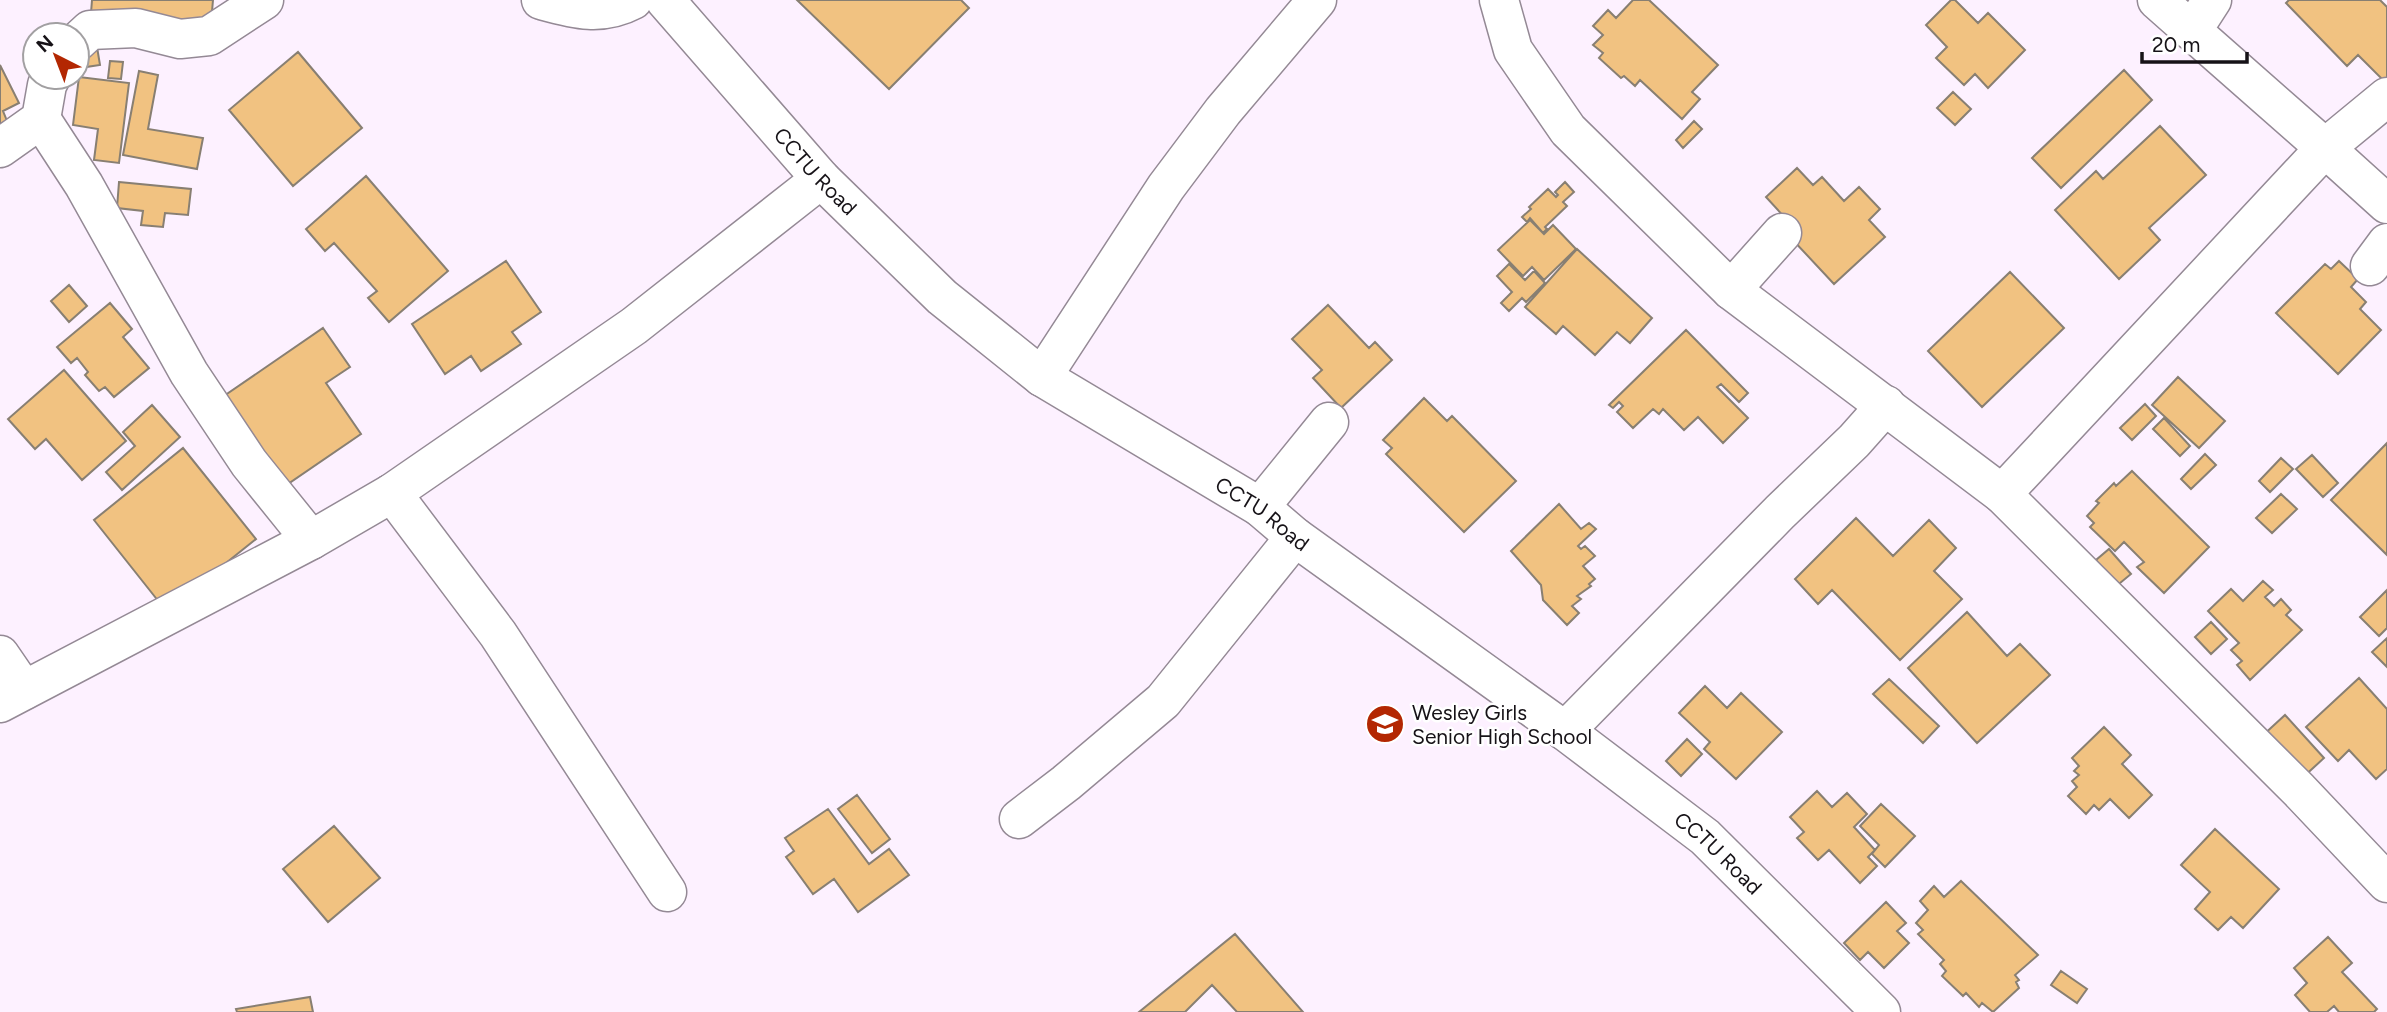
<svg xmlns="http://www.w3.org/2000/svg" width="2387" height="1012" font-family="Figtree,sans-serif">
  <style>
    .building { fill: #f1c281; stroke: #887f72; stroke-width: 2 }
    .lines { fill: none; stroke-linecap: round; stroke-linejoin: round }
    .minor-casing { stroke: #948995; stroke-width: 41 }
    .minor { stroke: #fff; stroke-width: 38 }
    .labels { text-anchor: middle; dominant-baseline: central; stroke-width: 5; stroke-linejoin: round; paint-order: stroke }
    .street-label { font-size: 21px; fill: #161217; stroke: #fff }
    .poi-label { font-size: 21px; fill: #161217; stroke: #fff; text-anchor: start }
  </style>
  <rect width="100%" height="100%" fill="#fdf1ff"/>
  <path class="building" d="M92 0H213L211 23 91 13Z
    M797 0H961L969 8 889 89Z
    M1633 0H1649L1718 65 1692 92 1700 99 1682 119 1640 80 1635 86 1624 76 1621 78 1599 58 1603 53 1593 45 1603 35 1593 26 1608 10 1616 18Z
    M1951 0H1955L1978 23 1988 13 2025 50 1988 88 1975 74 1964 85 1936 58 1947 47 1926 25Z
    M2289 0H2380L2387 7V77L2383 80 2358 55 2347 66 2286 3Z
    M97 47 100 65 86 67 83 50Z
    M298 52 362 128 293 186 229 110Z
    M110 61 123 62 121 79 108 78Z
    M0 65 19 103 3 111 7 121 0 124Z
    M2124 70 2152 100 2061 188 2032 158Z
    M139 71 158 75 148 129 203 138 197 169 123 155Z
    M79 77 129 83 119 163 94 160 98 129 73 125Z
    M1953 92 1971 109 1955 125 1937 108Z
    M1694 121 1702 129 1683 148 1676 140Z
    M2160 126 2206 175 2149 228 2160 240 2119 279 2055 210 2096 171 2103 179Z
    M1797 168 1813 185 1822 177 1844 201 1859 187 1880 209 1869 220 1885 237 1834 284 1791 238 1798 232 1766 197Z
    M366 176 448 271 389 322 368 298 377 291 334 243 325 251 306 229Z
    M119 182 191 189 188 215 165 213 163 227 141 225 143 211 117 208Z
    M1565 182 1574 192 1563 202 1567 206 1545 227 1547 229 1543 233 1530 218 1527 222 1522 217 1531 209 1529 207 1548 189 1556 197 1558 195 1555 192Z
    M1530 220 1544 234 1553 225 1576 249 1544 280 1532 267 1523 276 1498 250Z
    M1577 249 1652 318 1630 343 1617 332 1595 355 1563 326 1556 334 1525 307Z
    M506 261 541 312 512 332 521 344 481 371 471 356 445 374 412 324Z
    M2339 261 2358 279 2351 287 2366 302 2360 309 2381 330 2338 374 2276 313 2325 264 2331 269Z
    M1509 264 1525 280 1534 271 1545 283 1526 302 1522 298 1509 311 1501 303 1512 292 1497 276Z
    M2010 272 2064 328 1982 407 1928 351Z
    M69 285 87 306 69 322 51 301Z
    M110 303 132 329 123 337 149 368 114 397 105 387 99 391 85 375 88 372 77 358 71 363 57 347Z
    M1328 305 1369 348 1375 342 1392 360 1341 408 1313 378 1322 370 1292 339Z
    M323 328 350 367 326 383 361 434 282 488 221 398Z
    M1686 330 1748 393 1739 402 1721 384 1717 387 1748 418 1723 443 1698 417 1684 430 1663 409 1659 414 1653 409 1633 428 1617 412 1623 406 1619 402 1613 408 1609 405Z
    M64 370 126 441 82 480 46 439 35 449 8 419Z
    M2178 377 2225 421 2199 448 2152 405Z
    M1424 398 1447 421 1452 416 1516 481 1464 532 1386 454 1392 448 1383 440Z
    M2145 404 2156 416 2132 440 2120 428Z
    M152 405 180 437 122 490 106 472 135 446 123 432Z
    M2164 418 2190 446 2180 456 2153 429Z
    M2387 443V555L2331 500Z
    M183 448 256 539 226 563 163 607 94 520Z
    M2205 454 2216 465 2191 489 2181 479Z
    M2312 455 2338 483 2323 497 2296 469Z
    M2281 458 2293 469 2270 492 2259 481Z
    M2132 471 2209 547 2164 593 2137 567 2144 562 2124 542 2115 551 2090 527 2094 523 2087 516 2099 503 2096 501 2114 483 2116 486Z
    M2281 494 2297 509 2272 533 2256 518Z
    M1559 504 1581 529 1589 523 1596 529 1578 546 1581 549 1585 546 1595 556 1583 566 1595 579 1589 584 1591 586 1577 596 1581 599 1572 606 1579 613 1567 625 1543 600 1541 585 1511 551Z
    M1856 518 1893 556 1929 520 1956 548 1934 571 1962 599 1900 660 1832 590 1818 604 1795 579Z
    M2109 549 2131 574 2114 588 2096 560Z
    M2263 581 2273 590 2265 597 2274 606 2281 599 2291 610 2286 615 2302 630 2250 680 2237 665 2242 661 2231 650 2239 643 2208 611 2231 589 2243 601Z
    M2387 590V628L2379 636 2360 617Z
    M1967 612 2007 656 2020 644 2050 675 1977 743 1908 668Z
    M2211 622 2227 639 2211 654 2195 637Z
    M2387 638V667L2372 652Z
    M2359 678 2387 709V769L2376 779 2349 750 2338 761 2306 727Z
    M1889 679 1939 726 1923 743 1873 694Z
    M1705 686 1727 708 1741 693 1782 732 1736 779 1704 749 1710 742 1679 713Z
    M2285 715 2324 758 2300 780 2261 737Z
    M2104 727 2131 755 2122 764 2152 795 2129 818 2110 799 2099 810 2094 805 2086 814 2068 796 2077 787 2072 781 2079 775 2074 771 2079 766 2072 758Z
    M1687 739 1702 754 1681 776 1666 761Z
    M1817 791 1832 807 1847 793 1867 814 1854 827 1875 850 1868 857 1877 866 1860 883 1829 850 1818 860 1797 838 1804 832 1790 817Z
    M857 795 890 839 872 853 838 809Z
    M1881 804 1915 836 1885 867 1872 854 1879 845 1860 826Z
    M828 809 869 864 889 849 909 875 858 912 834 879 813 894 786 857 794 851 785 838Z
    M334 826 380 878 328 922 283 869Z
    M2215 829 2279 889 2243 928 2231 917 2218 930 2195 909 2210 892 2181 865Z
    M1961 881 2038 955 2015 975 2019 980 2016 982 2019 988 1993 1012 1982 1003 1979 1007 1966 993 1963 996 1942 976 1946 971 1940 964 1944 960 1918 934 1923 930 1916 923 1928 910 1920 901 1934 886 1944 897Z
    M1886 902 1906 923 1897 931 1909 943 1884 968 1868 952 1860 960 1844 943Z
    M1235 934 1303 1012H1237L1212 985 1185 1012H1139Z
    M2328 937 2352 963 2342 972 2377 1009 2374 1012H2339L2334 1006 2327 1012H2310L2295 995 2307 983 2294 968Z
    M2061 971 2087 989 2077 1003 2051 985Z
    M310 997 313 1012H237L236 1009Z"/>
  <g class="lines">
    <defs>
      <g id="minor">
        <path d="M541 0C574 9 601 17 633 0"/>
        <path id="s1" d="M665 0 821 179 942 297 1042 377 1260 507 1295 537 1565 731 1705 837 1881 1012"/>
        <path d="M1499 0 1513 50 1568 130 1731 290 2002 494"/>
        <path d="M2157 0 2192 31"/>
        <path d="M2212 0 2192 31 2325 148 2387 97"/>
        <path d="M77 42 90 30 136 28 180 39 209 36 264 0"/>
        <path d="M41 119 84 185 189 373 249 463 311 540"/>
        <path d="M0 148 41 119 47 85 51 77"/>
        <path d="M2387 204 2325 148 2002 494 2299 790 2387 883"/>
        <path d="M2370 266 2387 243"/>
        <path d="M1731 290 1782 233"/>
        <path d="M1042 377 1166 187 1223 111 1317 0"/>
        <path d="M392 493 498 634 667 892"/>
        <path d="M1260 507 1329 422"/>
        <path d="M0 655 24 690"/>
        <path d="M0 703 311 540 392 493 634 326 821 179"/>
        <path d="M1565 731 1780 512 1854 441 1886 405"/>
        <path d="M1019 819 1066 783 1163 701 1295 537"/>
      </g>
    </defs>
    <use href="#minor" class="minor-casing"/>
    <use href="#minor" class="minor"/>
  </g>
  <defs>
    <symbol id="school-disc" viewBox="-11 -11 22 22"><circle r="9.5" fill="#b32702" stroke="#fff"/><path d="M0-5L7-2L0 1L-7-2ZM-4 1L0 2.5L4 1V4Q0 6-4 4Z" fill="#fff"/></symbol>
  </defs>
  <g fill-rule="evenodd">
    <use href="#school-disc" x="1363" y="702" width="44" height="44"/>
  </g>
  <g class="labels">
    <g class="street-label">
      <text stroke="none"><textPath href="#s1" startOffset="228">CCTU Road</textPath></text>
      <text stroke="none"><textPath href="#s1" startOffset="794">CCTU Road</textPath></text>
      <text stroke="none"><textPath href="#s1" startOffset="1363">CCTU Road</textPath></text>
    </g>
    <g class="poi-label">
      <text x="1412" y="712">Wesley Girls<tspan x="1412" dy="24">Senior High School</tspan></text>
    </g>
  </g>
  <g transform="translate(56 56) rotate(318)"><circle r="33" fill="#ffffff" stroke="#a2a0a2" stroke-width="2"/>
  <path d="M0-5L12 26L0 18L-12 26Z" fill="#b32702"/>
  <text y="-10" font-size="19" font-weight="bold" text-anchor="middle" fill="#161217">N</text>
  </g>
  <path d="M2142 52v10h105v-10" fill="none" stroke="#161217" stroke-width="3.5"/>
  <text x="2152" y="52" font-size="21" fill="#161217" stroke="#ffffff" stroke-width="5" paint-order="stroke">20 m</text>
</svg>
